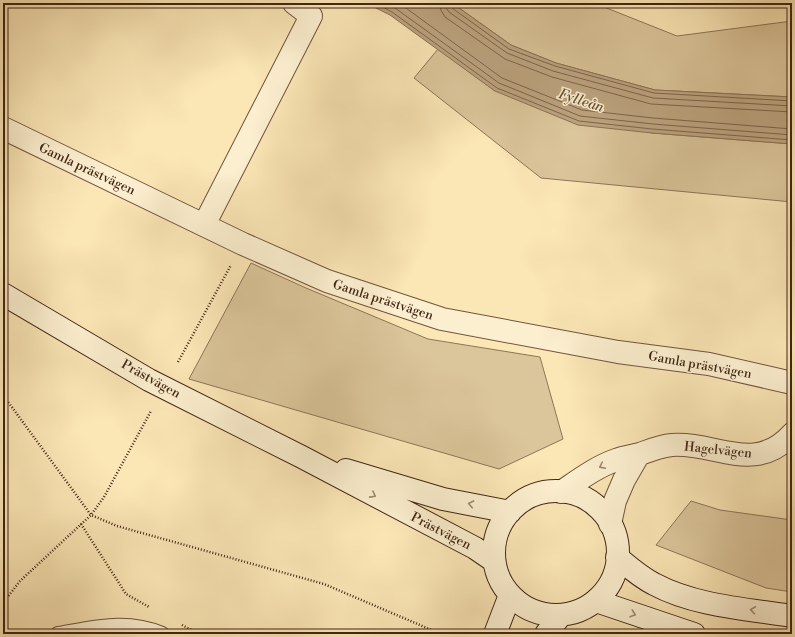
<svg xmlns="http://www.w3.org/2000/svg" width="795" height="637" font-family="'Libre Bodoni',serif">
  <style>
    .green { fill: #dbc59a; stroke: #8e7558 }
    .water { fill: #bca47f; stroke: #8b7155 }
    .lines { fill: none; stroke-linecap: round; stroke-linejoin: round }
    .shore { stroke: #7e644a; stroke-width: 1 }
    .lane-casing { stroke: #70553e; stroke-width: 16 }
    .street-casing { stroke: #70553e; stroke-width: 24 }
    .secondary-casing { stroke: #412516; stroke-width: 24 }
    .path { stroke: #412516; stroke-width: 2.5; stroke-dasharray: 1 2; stroke-linecap: butt }
    .lane { stroke: #fcefcf; stroke-width: 14 }
    .street { stroke: #fcefcf; stroke-width: 22 }
    .secondary { stroke: #fcefcf; stroke-width: 22 }
    .oneway { stroke: #9e8a72 }
    .labels { text-anchor: middle; dominant-baseline: central; stroke-width: 3; stroke-linejoin: round; paint-order: stroke }
    .street-label { font-size: 13px; fill: #412516; stroke: #fcefcf }
    .water-label { font-size: 14px; font-style: italic; fill: #664b36; stroke: #fcefcf }
  </style>
  <rect width="100%" height="100%" fill="#fbe6b5"/>
  <filter id="stains"><feTurbulence type="fractalNoise" baseFrequency=".005" numOctaves="4"/><feColorMatrix values="0 0 0 0 .2 0 0 0 0 .09 0 0 0 0 .02 0 0 0 .5 -.17"/></filter>
  <radialGradient id="worn" r=".72"><stop offset=".6" stop-color="#630" stop-opacity="0"/><stop offset="1" stop-color="#630" stop-opacity=".3"/></radialGradient>
  <path class="green" d="M452 3H594L677 36 792 21V97L655 90 556 63 511 45Z
    M438 49 495 91 652 133 792 144V202L541 178 414 78Z
    M251 263 306 288 428 339 540 357 563 439 499 469 189 379Z
    M691 501 720 510 792 520V592L766 588 656 545Z"/>
  <path class="water" d="M366 3H452L511 45 556 63 655 90 792 97V144L652 133 578 125 495 91 390 15Z"/>
  <g class="lines">
    <path class="shore" d="M375 3 392 12 497 88 579 121 652 129 792 140
      M386 3 395 8 499 83 580 116 653 124 792 135
      M399 3 502 78 582 110 653 118 792 129
      M439 3 441 10 445 17 505 59 552 77 651 104 792 112
      M445 3 446 8 449 12 507 53 553 71 653 98 792 106
      M450 3 452 8 509 49 555 66 654 93 792 101"/>
    <defs>
      <path id="lane" d="M58 634C95 628 126 619 162 634"/>
      <path id="street" d="M3 128 243 244 327 281 442 319 618 352 709 364 792 383
        M204 225 311 16 294 3
        M561 492C579 480 596 467 616 460 624 457 632 456 640 454 651 450 660 446 672 445 716 442 755 475 792 434
        M610 524 615 501 624 480 639 454"/>
      <path id="secondary" d="M3 294 149 380 302 457 475 548 494 561
        M346 470 443 499 510 512
        M494 553a62 62 0 1 1 124 0a62 62 0 1 1-124 0Z
        M617 557C629 567 640 577 654 584 695 606 747 609 792 616
        M596 601 694 634
        M495 634 510 595
        M546 634 561 615"/>
    </defs>
    <use href="#lane" class="lane-casing"/>
    <use href="#street" class="street-casing"/>
    <use href="#secondary" class="secondary-casing"/>
    <path class="path" d="M178 362 231 265
      M3 395 91 515 104 497 151 411
      M81 524 126 594 149 607
      M3 603 20 581 91 515 117 526 324 584 441 634
      M182 625 199 634"/>
    <use href="#lane" class="lane"/>
    <use href="#street" class="street"/>
    <use href="#secondary" class="secondary"/>
  </g>
  <defs><path id="oneway-chevron" d="M-2-3.5L2.5 0L-2 3.5" fill="none" stroke-width="1.6" stroke-linecap="round" stroke-linejoin="round"/></defs>
  <g class="oneway">
    <use href="#oneway-chevron" transform="translate(602 466) rotate(154)"/>
    <use href="#oneway-chevron" transform="translate(373 495) rotate(28)"/>
    <use href="#oneway-chevron" transform="translate(471 504) rotate(-168)"/>
    <use href="#oneway-chevron" transform="translate(753 610) rotate(-172)"/>
    <use href="#oneway-chevron" transform="translate(633 614) rotate(19)"/>
  </g>
  <g class="labels">
    <g class="street-label">
      <text transform="translate(87 169) rotate(25)">Gamla prästvägen</text>
      <text transform="translate(383 300) rotate(18)">Gamla prästvägen</text>
      <text transform="translate(700 365) rotate(10)">Gamla prästvägen</text>
      <text transform="translate(151 379) rotate(29)">Prästvägen</text>
      <text transform="translate(718 450) rotate(6)">Hagelvägen</text>
      <text transform="translate(441 531) rotate(27)">Prästvägen</text>
    </g>
    <g class="water-label">
      <text transform="translate(581 101) rotate(18)">Fylleån</text>
    </g>
  </g>
  <rect width="795" height="637" fill="none" stroke="#fbe6b5" stroke-width="16"/>
  <rect x="4" y="4" width="787" height="629" fill="none" stroke="#412516" stroke-width="2"/>
  <rect x="8" y="8" width="779" height="621" fill="none" stroke="#412516"/>
  <rect width="100%" height="100%" filter="url(#stains)"/>
  <rect width="100%" height="100%" fill="url(#worn)"/>
</svg>
